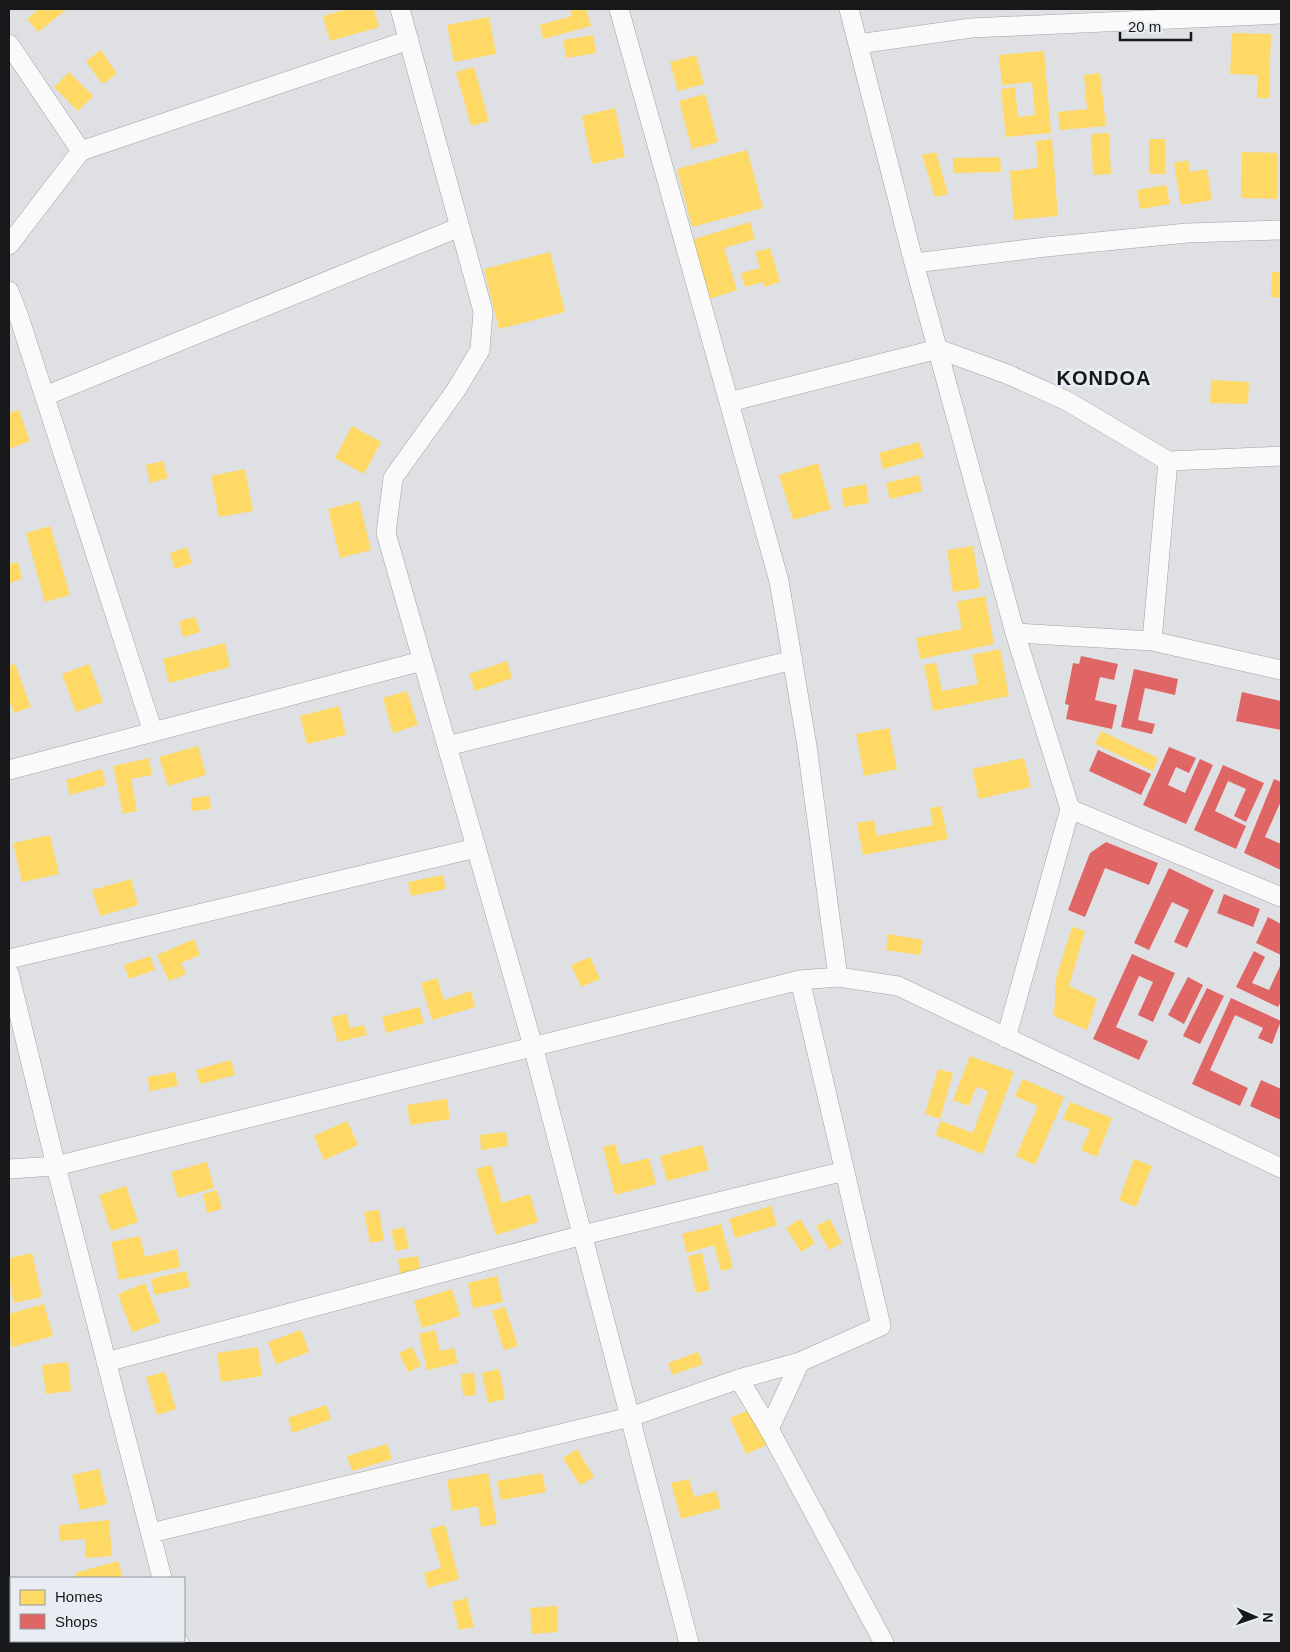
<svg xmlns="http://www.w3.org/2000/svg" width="1290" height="1652" font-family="Arial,sans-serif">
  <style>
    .homes { fill: #ffd966 }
    .shops { fill: #e06666 }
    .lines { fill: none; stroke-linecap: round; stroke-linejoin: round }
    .minor-casing { stroke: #a0a2a4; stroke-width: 20 }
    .minor { stroke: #fafafb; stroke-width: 19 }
    .labels { text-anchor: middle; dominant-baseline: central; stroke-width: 5; stroke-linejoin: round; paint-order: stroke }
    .district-label { font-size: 20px; font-weight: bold; letter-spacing: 1px; fill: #17181a; stroke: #e9edf3 }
  </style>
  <rect width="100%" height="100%" fill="#dee0e3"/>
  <path class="homes" d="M39 9H67L38 32 27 19Z
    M348 9H374L379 27 330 41 323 16Z
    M570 9H586L591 26 543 39 540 25 572 16Z
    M489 17 496 54 454 62 447 25Z
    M1232 33 1271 34 1269 98H1257L1258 75 1230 74Z
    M593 35 596 53 566 58 563 40Z
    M101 50 117 74 102 84 86 61Z
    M1044 51 1051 133 1006 137 1001 89 1015 87 1018 117 1035 115 1032 82 1002 85 999 55Z
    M696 55 704 84 678 91 670 62Z
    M474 67 489 121 471 126 456 72Z
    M69 72 93 96 78 111 54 87Z
    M1100 73 1106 126 1060 130 1058 112 1087 109 1084 75Z
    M705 94 718 142 692 149 679 101Z
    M615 108 625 157 592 164 582 116Z
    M1109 133 1111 174 1093 175 1091 134Z
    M1052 139 1058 216 1014 220 1010 171 1038 168 1036 141Z
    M1149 139H1165V174H1149Z
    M747 150 763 208 692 227 677 169Z
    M936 152 948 194 935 197 922 155Z
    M1242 152 1278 153 1277 199 1241 198Z
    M1000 157 1001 172 953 173V158Z
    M1188 160 1190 172 1207 169 1212 200 1181 205 1174 163Z
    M1166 185 1170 204 1140 209 1137 190Z
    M750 222 755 239 724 248 737 290 709 299 691 240Z
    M770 248 780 282 764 287 763 282 745 287 741 273 760 268 755 252Z
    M550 252 565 312 499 329 484 269Z
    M1272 272H1281V298L1271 297Z
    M1211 380 1249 382 1248 404 1210 403Z
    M19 410 30 441 9 449V413Z
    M352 426 381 442 364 474 335 458Z
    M919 442 924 457 883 469 879 453Z
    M163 461 168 478 150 483 146 465Z
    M818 463 831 509 793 520 779 475Z
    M245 469 253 511 219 517 211 476Z
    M919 475 922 491 890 499 886 483Z
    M866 484 869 503 844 507 841 489Z
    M359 501 371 550 340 558 328 509Z
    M50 526 70 595 45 602 26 533Z
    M973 546 980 588 953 592 947 550Z
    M187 547 192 563 175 569 170 553Z
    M18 562 22 579 9 583V564Z
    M985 596 994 644 920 659 916 638 962 629 957 602Z
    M195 617 200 632 183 637 179 621Z
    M225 643 230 667 169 683 163 659Z
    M1000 649 1009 696 933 711 924 665 936 663 942 691 978 684 972 655Z
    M507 661 512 678 475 691 469 674Z
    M15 664 31 707 14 713 9 700V666Z
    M89 664 103 702 76 712 62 674Z
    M407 691 418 725 393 733 383 698Z
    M339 706 346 735 307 744 300 716Z
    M889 728 897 769 864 776 856 734Z
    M1101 731 1158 758 1153 771 1095 744Z
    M198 746 206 775 168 786 159 757Z
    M149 758 152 775 131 779 137 811 123 814 113 766Z
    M1024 758 1031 787 979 799 972 769Z
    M102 769 106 785 70 795 66 780Z
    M209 796 211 809 192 811 191 798Z
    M941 806 948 839 863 855 857 823 874 820 877 836 933 825 930 808Z
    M50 835 59 874 22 882 13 843Z
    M443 875 446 889 411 896 408 882Z
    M131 879 138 905 100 916 92 890Z
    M1072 927 1085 931 1069 986 1097 999 1087 1030 1054 1016 1056 978Z
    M888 934 923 940 920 955 886 950Z
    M194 939 200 955 181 963 186 974 169 981 157 955Z
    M150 956 155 970 129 979 124 965Z
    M590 957 600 979 581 987 571 965Z
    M437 978 444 1000 471 991 475 1007 432 1020 421 983Z
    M419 1007 424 1023 386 1033 382 1017Z
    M347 1014 350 1028 364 1025 367 1035 338 1042 331 1017Z
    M970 1056 1014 1072 983 1154 935 1135 941 1121 973 1133 988 1091 976 1087 969 1106 953 1100Z
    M231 1060 235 1075 200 1084 196 1070Z
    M938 1069 953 1073 940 1119 925 1114Z
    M175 1072 178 1086 150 1091 147 1077Z
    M1023 1079 1064 1097 1035 1165 1016 1156 1038 1106 1015 1096Z
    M447 1099 450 1119 410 1125 407 1105Z
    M1070 1102 1112 1118 1097 1157 1081 1150 1090 1129 1063 1119Z
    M347 1121 358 1145 324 1160 314 1136Z
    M506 1132 508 1146 481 1150 480 1135Z
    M615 1144 621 1165 649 1158 656 1184 615 1195 603 1147Z
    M702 1145 709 1170 667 1181 660 1156Z
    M1134 1159 1152 1166 1136 1207 1119 1200Z
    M207 1162 214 1188 178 1198 171 1172Z
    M491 1165 502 1203 530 1194 538 1222 496 1235 476 1169Z
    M126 1186 138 1222 111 1231 99 1195Z
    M217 1190 222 1209 207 1213 203 1194Z
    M771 1206 777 1225 735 1238 729 1219Z
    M379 1210 384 1240 370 1243 364 1212Z
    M800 1219 815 1243 801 1252 786 1228Z
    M830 1219 842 1243 829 1250 816 1226Z
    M721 1224 733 1268 721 1271 714 1245 687 1253 682 1234Z
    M404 1227 409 1248 396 1251 391 1230Z
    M140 1236 145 1257 177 1249 180 1267 119 1280 111 1242Z
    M32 1253 42 1297 14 1303 9 1279V1258Z
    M702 1253 710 1290 696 1293 688 1256Z
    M418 1256 420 1271 400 1274 398 1259Z
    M186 1271 190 1287 155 1295 151 1279Z
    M497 1276 503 1302 473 1308 468 1283Z
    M145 1283 160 1322 132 1332 118 1294Z
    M452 1289 460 1316 422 1328 414 1301Z
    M44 1304 53 1336 12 1347 9 1334V1314Z
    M505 1307 518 1346 504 1350 492 1311Z
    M301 1330 309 1352 276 1364 268 1342Z
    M435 1330 440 1351 454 1348 458 1363 427 1370 419 1334Z
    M258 1347 262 1376 221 1382 217 1353Z
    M412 1347 421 1366 408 1372 399 1353Z
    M698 1352 703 1364 672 1375 668 1363Z
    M68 1362 71 1391 46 1394 42 1365Z
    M499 1369 505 1399 488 1403 482 1373Z
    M165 1372 176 1409 157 1415 146 1377Z
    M474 1373 476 1395 463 1396 461 1374Z
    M326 1405 331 1419 293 1433 288 1418Z
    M751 1409 767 1445 746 1454 730 1418Z
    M387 1444 392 1459 352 1471 347 1456Z
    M577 1449 594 1477 580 1485 563 1458Z
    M99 1469 107 1504 80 1510 72 1475Z
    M488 1473 497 1524 481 1527 478 1506 452 1511 447 1480Z
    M542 1473 546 1492 501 1500 497 1481Z
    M689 1479 694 1497 716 1491 721 1508 681 1519 671 1483Z
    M109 1520 112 1556 86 1558 85 1539 60 1541 59 1525Z
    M445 1525 459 1579 428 1588 424 1573 441 1568 430 1529Z
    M118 1561 123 1578H76L75 1573Z
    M467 1598 474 1627 459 1630 452 1602Z
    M9 1601H11V1615L9 1616Z
    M557 1606 558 1632 532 1634 530 1608Z"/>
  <path class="shops" d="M1081 656 1118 664 1114 680 1100 677 1095 700 1117 705 1112 729 1066 719 1069 705 1065 704 1073 663 1079 664Z
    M1134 669 1178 679 1175 695 1145 688 1138 720 1155 724 1152 734 1121 727Z
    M1242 692 1281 701V730L1236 721Z
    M1169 747 1196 758 1189 773 1176 767 1168 785 1185 793 1200 759 1213 765 1186 824 1143 805Z
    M1098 750 1151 774 1141 795 1089 771Z
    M1223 765 1264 783 1246 822 1234 816 1246 789 1228 781 1215 811 1246 826 1236 849 1194 830Z
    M1274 779 1281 782V801L1265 837 1281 844V870L1244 853Z
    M1106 842 1158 863 1149 885 1105 868 1085 917 1068 910 1090 853Z
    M1169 868 1214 890 1187 948 1174 942 1189 910 1172 902 1149 950 1134 943Z
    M1224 894 1260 909 1253 927 1217 913Z
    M1268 917 1281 924V955L1256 943Z
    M1254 951 1265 957 1252 983 1269 990 1281 964V1001L1278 1007 1236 987Z
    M1132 954 1175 973 1153 1022 1138 1015 1153 982 1139 976 1116 1027 1148 1041 1139 1060 1093 1039Z
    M1188 977 1203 985 1184 1024 1168 1015Z
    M1207 988 1224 996 1200 1044 1183 1036Z
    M1231 998 1281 1021 1272 1044 1258 1038 1263 1028 1235 1015 1210 1070 1248 1088 1240 1106 1192 1084Z
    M1261 1080 1281 1089V1120L1250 1106Z"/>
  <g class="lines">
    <defs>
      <path id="minor" d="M400 9 483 311 480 350 456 390 393 478 386 533 533 1046 689 1643
        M619 9 779 581 807 746 838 977
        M849 9 914 263 1015 633 1070 809 1006 1038
        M9 44 81 151
        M858 44 971 28 1281 14
        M9 245 81 151 409 40
        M914 263 1046 247 1187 233 1281 230
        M9 291 19 317 153 732
        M45 396 460 227
        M729 402 938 349 1007 374 1067 401 1168 461
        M1281 456 1168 461 1152 641 1281 670
        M1015 633 1152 641
        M447 746 793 660
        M9 770 422 661
        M1070 809 1281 897
        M9 959 476 848
        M9 973 56 1166 162 1578
        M9 1169 56 1166 800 980 838 977 898 986 1281 1168
        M106 1362 583 1235 845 1171
        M739 1379 800 1362
        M769 1429 800 1362 881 1326 800 980
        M151 1533 630 1417 739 1379 769 1429 884 1643
        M178 1641 179 1643"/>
    </defs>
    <use href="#minor" class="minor-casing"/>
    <use href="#minor" class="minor"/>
  </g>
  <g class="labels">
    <g class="district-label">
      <text x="1104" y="378">KONDOA</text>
    </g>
  </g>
  <rect width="1290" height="1652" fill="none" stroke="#17181a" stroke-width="20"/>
  <rect x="10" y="1577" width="175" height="65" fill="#e9edf3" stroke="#95989c"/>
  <rect x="20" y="1590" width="25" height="15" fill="#ffd966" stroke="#95989c"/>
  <text x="55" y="1602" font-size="15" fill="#17181a">Homes</text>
  <rect x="20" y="1614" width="25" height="15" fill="#e06666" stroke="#95989c"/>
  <text x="55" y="1627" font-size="15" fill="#17181a">Shops</text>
  <g transform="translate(1255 1617) rotate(92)" stroke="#e9edf3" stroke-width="4" paint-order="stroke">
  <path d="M0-4L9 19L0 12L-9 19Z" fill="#17181a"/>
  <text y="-8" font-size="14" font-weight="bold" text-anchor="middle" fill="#17181a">N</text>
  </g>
  <path d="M1120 32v8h71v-8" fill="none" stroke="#17181a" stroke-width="2.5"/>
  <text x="1128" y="32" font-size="15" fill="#17181a" stroke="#e9edf3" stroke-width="4" paint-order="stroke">20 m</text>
</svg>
